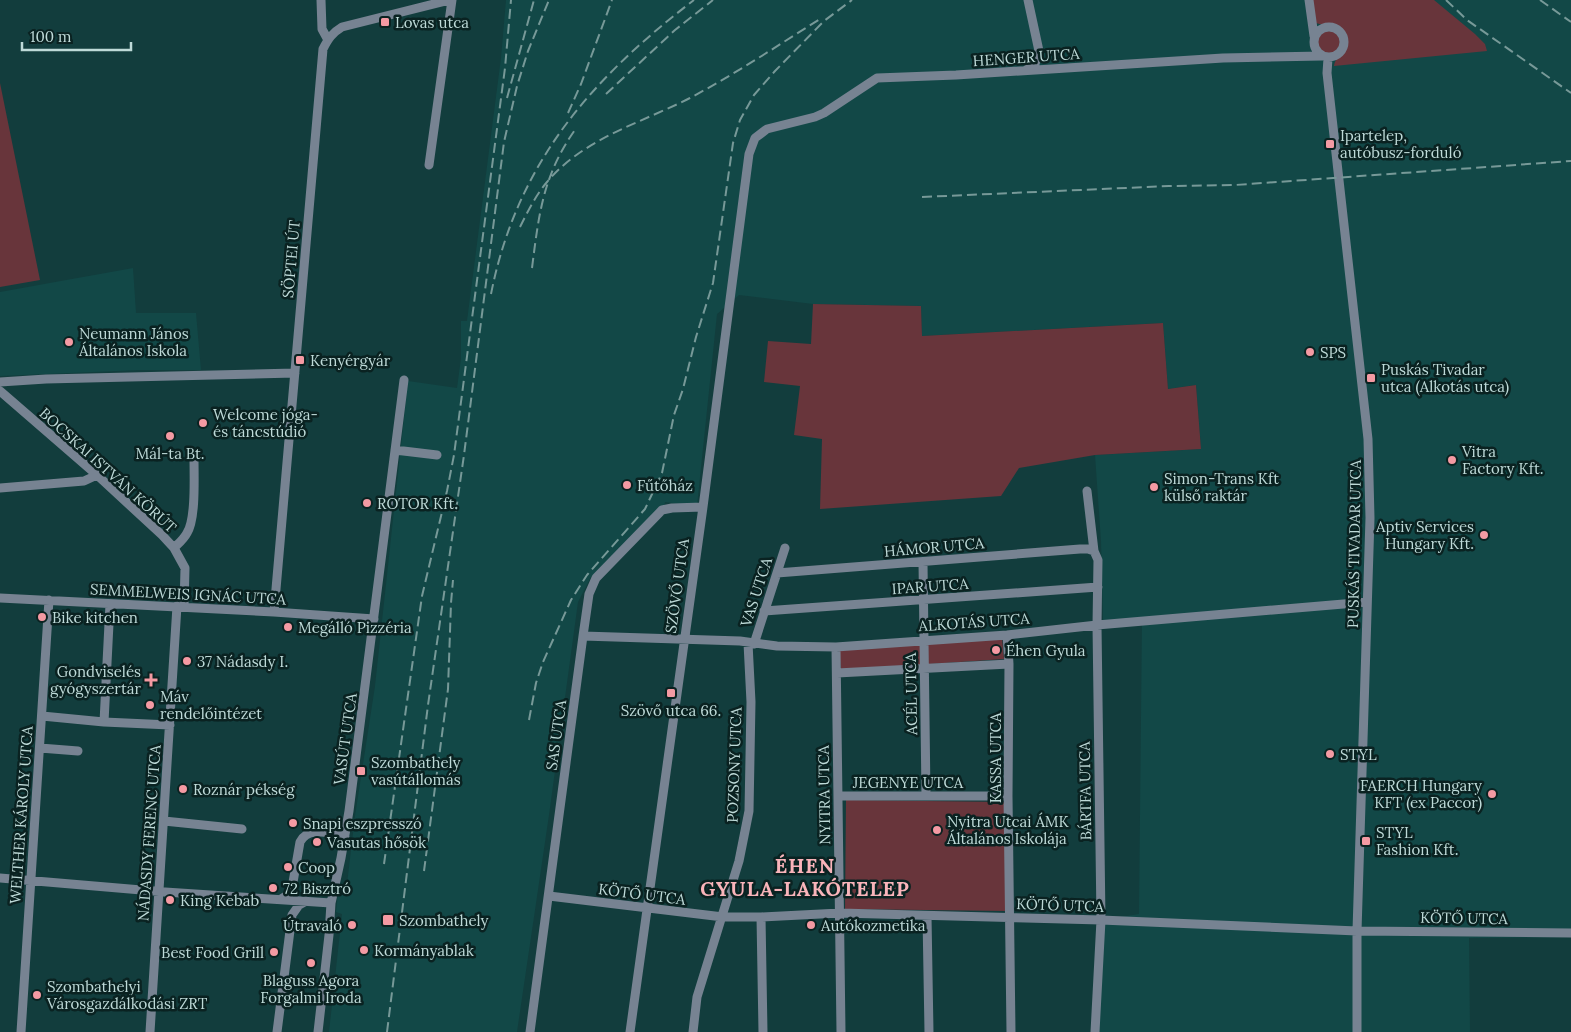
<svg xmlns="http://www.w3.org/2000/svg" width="1571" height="1032" font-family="Lora,serif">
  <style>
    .built { fill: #124847 }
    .green { fill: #68353b }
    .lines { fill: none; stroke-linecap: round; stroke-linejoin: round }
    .minor { stroke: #778392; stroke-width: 9 }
    .rail { stroke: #779998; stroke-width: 2; stroke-dasharray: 10 5; stroke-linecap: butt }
    .poi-dot { fill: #f49aa3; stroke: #0a2221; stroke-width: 2 }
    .labels { text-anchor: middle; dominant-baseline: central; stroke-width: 5; stroke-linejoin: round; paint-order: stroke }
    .poi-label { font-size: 15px; fill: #bedad8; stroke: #0a2221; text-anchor: start }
    .street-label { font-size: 15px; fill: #bedad8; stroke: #0a2221 }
    .district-label { font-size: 20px; font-weight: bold; letter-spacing: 1px; fill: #f9b4ba; stroke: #0a2221 }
  </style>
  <rect width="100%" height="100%" fill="#123d3d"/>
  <path class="built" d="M506 0H1571V937L1469 938 1470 1032H1097L1102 920 1139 914 1142 619 1103 620 1101 541 1095 455 1201 449 1196 385 1168 389 1163 323 922 336 921 306 813 304 739 295 717 314 697 506 665 502 664 506 591 577 578 602 549 815 517 1032H329L342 914 336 912 339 883 347 884 355 816 375 686 408 381 457 388 461 358V321H467L501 58Z
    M133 268 136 313H196L201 370H140L0 376V292Z"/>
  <path class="green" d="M1312 0H1434L1475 34 1485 44 1487 51 1334 66C1335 59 1338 59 1342 53 1350 44 1346 31 1336 26 1329 22 1323 26 1316 23Z
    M1318 42a11 11 0 1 1 22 0a11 11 0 1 1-22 0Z
    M0 83 40 280 0 287Z
    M813 304 921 306 922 336 1163 323 1168 389 1196 385 1201 449 1095 455 1019 468 1001 496 820 509 822 439 794 435 800 386 764 382 768 341 811 344Z
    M1002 638 1004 659 841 670 839 650Z
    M846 800 1006 802 1005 911 845 909Z"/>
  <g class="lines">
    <path class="minor" d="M321 0 322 29 328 40
      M1309 0 1314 36
      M1314 42a15 15 0 1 1 30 0a15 15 0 1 1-30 0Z
      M1328 58 1327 73 1368 439 1370 518 1357 931V1032
      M1026 70 1035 64 1039 51 1028 0
      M429 165 452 0
      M0 382 46 379 295 373
      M0 391 97 475 162 535 174 548 185 568 184 607
      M395 450 437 455
      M0 488 84 481 97 475
      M1087 491 1094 551 1098 560 1097 625 1101 920 1095 1032
      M174 548C178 544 184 539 187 533 196 519 194 477 194 459
      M923 562 926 796
      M777 573 1080 549H1088L1094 551
      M0 598 274 612 374 619
      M764 611 1098 587
      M274 612 323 49C328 39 332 33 342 27L450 0
      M1007 635 1009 664 1008 796 1011 1032
      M583 636 740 641 777 646 836 647 1007 635 1097 625 1367 602
      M754 644 785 548
      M836 647 841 1032
      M837 673 1009 664
      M42 716 104 722 170 725
      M104 722 110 604
      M40 748 78 751
      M838 796H1008
      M164 821 242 829
      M0 878 165 892 331 903
      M549 896 723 917H761L840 913 1101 920 1357 931 1571 933
      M281 899 289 894 292 888 300 842C309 825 329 834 345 836
      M927 916 929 1032
      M761 917 763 1032
      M21 1032 49 600
      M150 1032 177 606
      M277 1032 292 915 299 905 306 901
      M318 1032 329 935 331 903 341 858 349 811 404 380
      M530 1032 583 636 589 594 596 578 662 510 672 508 703 507
      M630 1032 703 507 749 154 755 138 767 129 815 117 824 113 877 78 956 75 1223 58 1322 56
      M693 1032 697 997 739 861 749 811 751 702 748 643"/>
    <path class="rail" d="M1446 0 1467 20 1571 93
      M1540 0 1571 22
      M606 94 675 30 713 0
      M507 98 534 0
      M568 113 581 84 612 0
      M922 197 1169 186 1235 185 1571 161
      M520 227C528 211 536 195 547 182 584 138 641 123 690 98 735 74 777 46 820 19
      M532 268C539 213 543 174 577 127
      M491 294C517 163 591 79 694 0
      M529 720 536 683 543 662 571 600 587 575 645 509 662 473 674 415 683 389 696 337 713 283 733 143 740 120 754 95 775 71 824 21 852 0
      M384 864 422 596 447 491 454 455 505 68 511 0
      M424 871 448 689 451 603 453 580
      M387 1032 428 705 464 455 504 142 517 86 528 51 549 0"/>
  </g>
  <g class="poi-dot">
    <rect x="380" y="17" width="10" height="10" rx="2.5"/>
    <rect x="1325" y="139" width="10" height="10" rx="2.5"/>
    <circle cx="69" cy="342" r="5"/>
    <circle cx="1310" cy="352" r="5"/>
    <rect x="295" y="355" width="10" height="10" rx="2.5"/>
    <rect x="1366" y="373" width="10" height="10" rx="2.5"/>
    <circle cx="203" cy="423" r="5"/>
    <circle cx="170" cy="436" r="5"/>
    <circle cx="1452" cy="460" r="5"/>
    <circle cx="627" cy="485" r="5"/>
    <circle cx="1154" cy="487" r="5"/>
    <circle cx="367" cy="503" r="5"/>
    <circle cx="1484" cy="535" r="5"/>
    <circle cx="42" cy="617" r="5"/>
    <circle cx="288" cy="627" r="5"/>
    <circle cx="996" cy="650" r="5"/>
    <circle cx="187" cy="661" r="5"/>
    <path d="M148.5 672.5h5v5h5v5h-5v5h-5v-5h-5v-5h5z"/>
    <rect x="666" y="688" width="10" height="10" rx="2.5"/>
    <circle cx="150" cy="705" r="5"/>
    <circle cx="1330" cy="754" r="5"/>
    <rect x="356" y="766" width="10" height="10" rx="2.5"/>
    <circle cx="183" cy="789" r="5"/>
    <circle cx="1492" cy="794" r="5"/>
    <circle cx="293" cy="823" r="5"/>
    <circle cx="937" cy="830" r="5"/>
    <rect x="1361" y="836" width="10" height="10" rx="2.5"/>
    <circle cx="317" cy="842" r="5"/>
    <circle cx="288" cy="867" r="5"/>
    <circle cx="273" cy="888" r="5"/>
    <circle cx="170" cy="900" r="5"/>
    <rect x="382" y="914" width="12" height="12" rx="2.5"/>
    <circle cx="352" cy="925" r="5"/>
    <circle cx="811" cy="925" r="5"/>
    <circle cx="364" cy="950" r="5"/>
    <circle cx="274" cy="952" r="5"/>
    <circle cx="311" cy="963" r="5"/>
    <circle cx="37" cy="995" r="5"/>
  </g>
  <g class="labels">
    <g class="poi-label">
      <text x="395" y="22">Lovas utca</text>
      <text x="1340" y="135">Ipartelep,<tspan x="1340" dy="17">autóbusz-forduló</tspan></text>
      <text x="79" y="333">Neumann János<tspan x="79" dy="17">Általános Iskola</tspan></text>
      <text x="1320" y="352">SPS</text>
      <text x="310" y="360">Kenyérgyár</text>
      <text x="1381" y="369">Puskás Tivadar<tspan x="1381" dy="17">utca (Alkotás utca)</tspan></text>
      <text x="213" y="414">Welcome jóga-<tspan x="213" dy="17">és táncstúdió</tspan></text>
      <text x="1462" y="451">Vitra<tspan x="1462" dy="17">Factory Kft.</tspan></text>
      <text x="170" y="453" text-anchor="middle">Mál-ta Bt.</text>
      <text x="1164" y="478">Simon-Trans Kft<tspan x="1164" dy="17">külső raktár</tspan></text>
      <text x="637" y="485">Fűtőház</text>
      <text x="377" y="503">ROTOR Kft.</text>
      <text x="1474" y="526" text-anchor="end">Aptiv Services<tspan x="1474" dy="17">Hungary Kft.</tspan></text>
      <text x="52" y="617">Bike kitchen</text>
      <text x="298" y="627">Megálló Pizzéria</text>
      <text x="1006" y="650">Éhen Gyula</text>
      <text x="197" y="661">37 Nádasdy I.</text>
      <text x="141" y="671" text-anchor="end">Gondviselés<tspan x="141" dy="17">gyógyszertár</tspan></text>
      <text x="160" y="696">Máv<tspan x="160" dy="17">rendelőintézet</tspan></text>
      <text x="671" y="710" text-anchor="middle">Szövő utca 66.</text>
      <text x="1340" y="754">STYL</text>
      <text x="371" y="762">Szombathely<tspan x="371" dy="17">vasútállomás</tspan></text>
      <text x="1482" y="785" text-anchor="end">FAERCH Hungary<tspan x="1482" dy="17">KFT (ex Paccor)</tspan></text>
      <text x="193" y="789">Roznár pékség</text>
      <text x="947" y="821">Nyitra Utcai ÁMK<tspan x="947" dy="17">Általános Iskolája</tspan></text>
      <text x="303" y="823">Snapi eszpresszó</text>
      <text x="1376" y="832">STYL<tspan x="1376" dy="17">Fashion Kft.</tspan></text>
      <text x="327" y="842">Vasutas hősök</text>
      <text x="298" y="867">Coop</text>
      <text x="283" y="888">72 Bisztró</text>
      <text x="180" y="900">King Kebab</text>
      <text x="399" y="920">Szombathely</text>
      <text x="342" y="925" text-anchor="end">Útravaló</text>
      <text x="821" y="925">Autókozmetika</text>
      <text x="374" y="950">Kormányablak</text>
      <text x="264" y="952" text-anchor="end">Best Food Grill</text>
      <text x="311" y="980" text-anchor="middle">Blaguss Agora<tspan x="311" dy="17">Forgalmi Iroda</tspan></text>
      <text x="47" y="986">Szombathelyi<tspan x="47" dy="17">Városgazdálkodási ZRT</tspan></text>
    </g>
    <g class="street-label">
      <text transform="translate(1026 57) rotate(-4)">HENGER UTCA</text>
      <text transform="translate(291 259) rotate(-85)">SÖPTEI ÚT</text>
      <text transform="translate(108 470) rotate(42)">BOCSKAI ISTVÁN KÖRÚT</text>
      <text transform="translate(1354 544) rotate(-89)">PUSKÁS TIVADAR UTCA</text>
      <text transform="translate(934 547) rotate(-5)">HÁMOR UTCA</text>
      <text transform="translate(677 586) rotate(-82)">SZÖVŐ UTCA</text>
      <text transform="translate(930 586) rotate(-4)">IPAR UTCA</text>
      <text transform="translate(756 592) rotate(-72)">VAS UTCA</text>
      <text transform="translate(188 594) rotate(3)">SEMMELWEIS IGNÁC UTCA</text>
      <text transform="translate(974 622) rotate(-4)">ALKOTÁS UTCA</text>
      <text transform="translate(911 694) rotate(-91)">ACÉL UTCA</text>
      <text transform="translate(556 735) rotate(-82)">SAS UTCA</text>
      <text transform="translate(345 739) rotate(-82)">VASÚT UTCA</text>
      <text transform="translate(995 758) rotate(-90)">KASSA UTCA</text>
      <text transform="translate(734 765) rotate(-88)">POZSONY UTCA</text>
      <text x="908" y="782">JEGENYE UTCA</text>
      <text transform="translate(1085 791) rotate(-91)">BÁRTFA UTCA</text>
      <text transform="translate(824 795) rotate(-91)">NYITRA UTCA</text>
      <text transform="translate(21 815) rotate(-86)">WELTHER KÁROLY UTCA</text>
      <text transform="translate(149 833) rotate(-86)">NÁDASDY FERENC UTCA</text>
      <text transform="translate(642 894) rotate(7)">KÖTŐ UTCA</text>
      <text transform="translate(1060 905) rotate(2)">KÖTŐ UTCA</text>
      <text transform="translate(1464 918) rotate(1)">KÖTŐ UTCA</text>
    </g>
    <g class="district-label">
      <text x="805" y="865">ÉHEN<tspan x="805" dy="23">GYULA-LAKÓTELEP</tspan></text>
    </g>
  </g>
  <path d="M22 42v8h109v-8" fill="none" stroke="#bedad8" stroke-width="2.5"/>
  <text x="30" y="42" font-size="15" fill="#bedad8" stroke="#0a2221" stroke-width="4" paint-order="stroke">100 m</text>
</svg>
